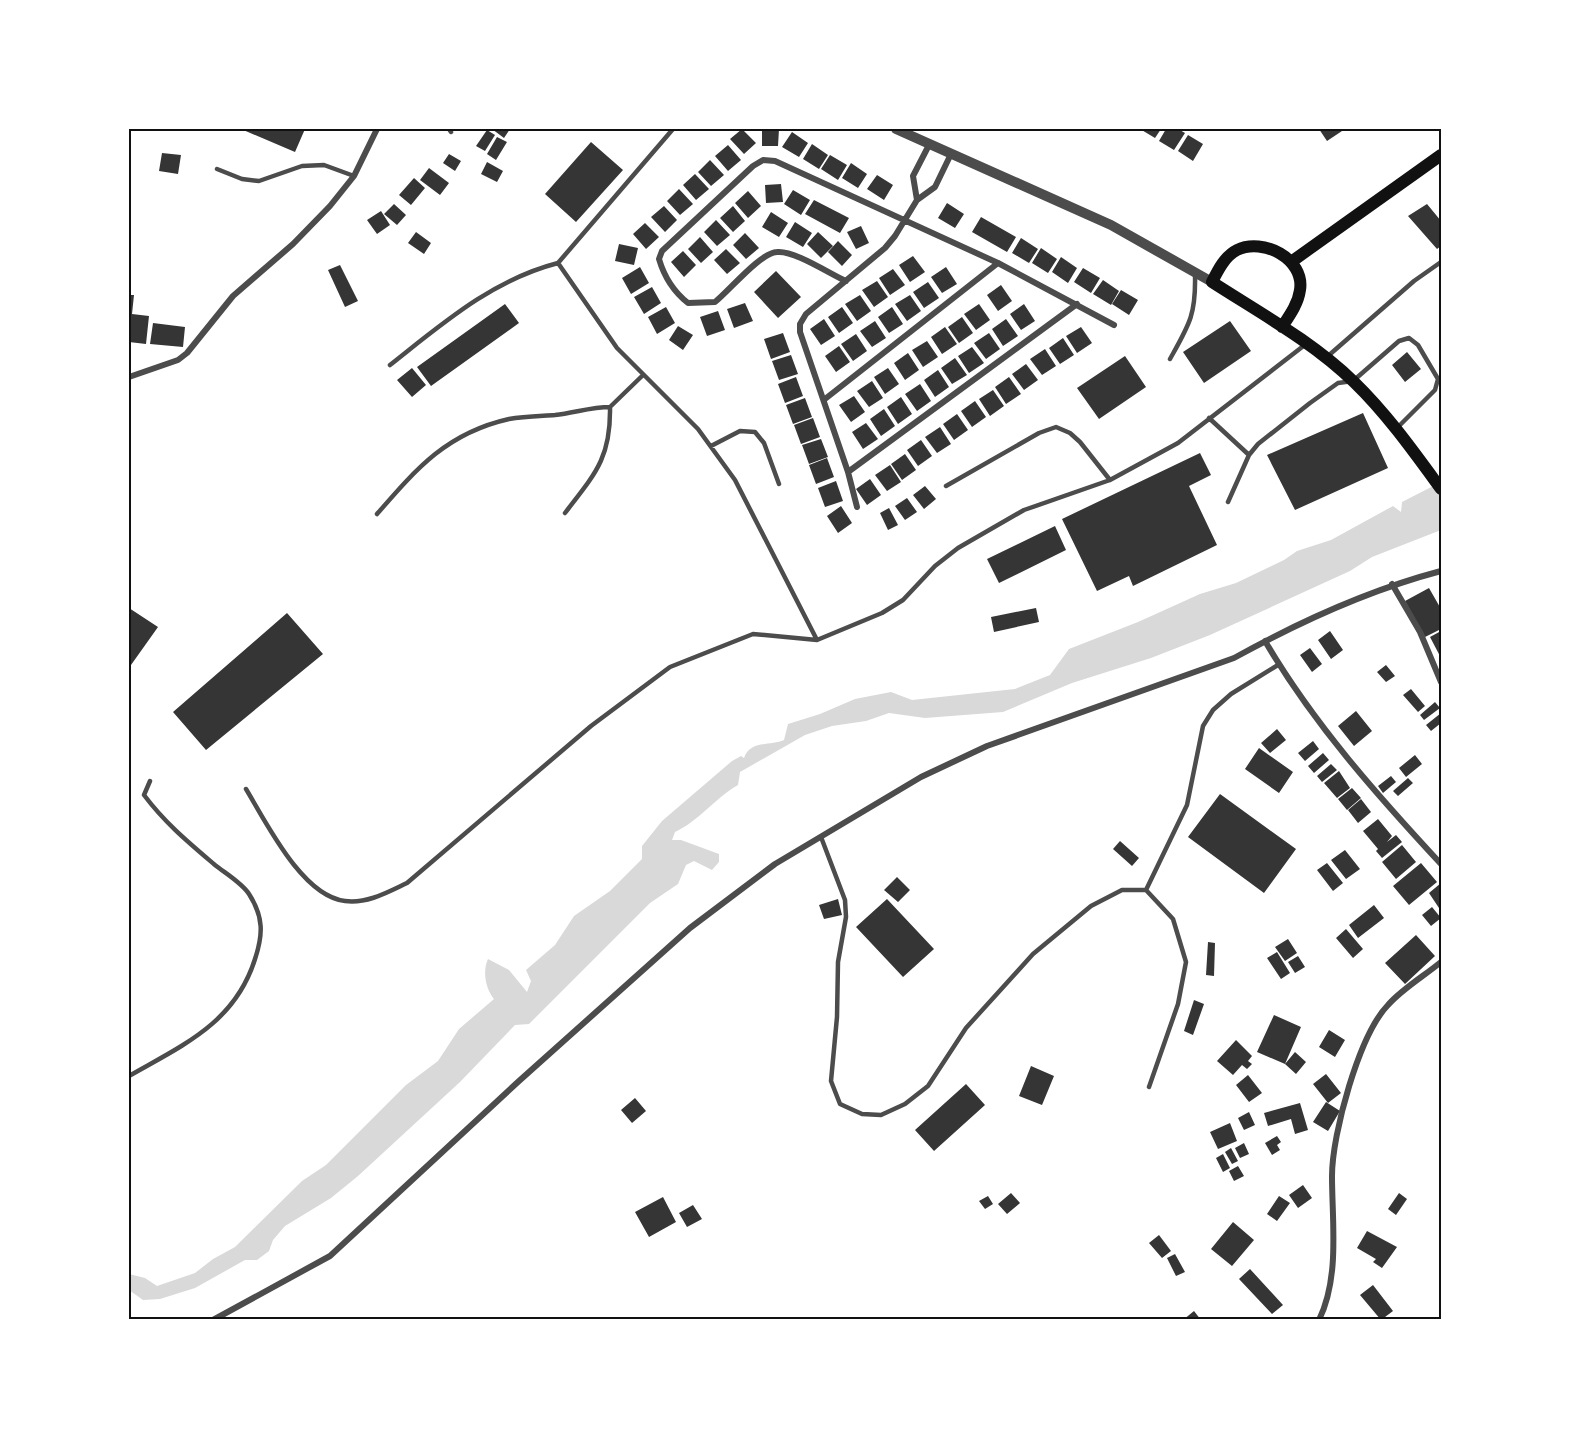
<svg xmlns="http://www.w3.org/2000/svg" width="1570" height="1449" font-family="'PT Sans',sans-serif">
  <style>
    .water { fill: #d9d9d9 }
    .building { fill: #353535 }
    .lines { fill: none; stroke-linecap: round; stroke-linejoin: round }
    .service { stroke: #4c4c4c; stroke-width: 4.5 }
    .minor { stroke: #4c4c4c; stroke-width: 6 }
    .tertiary { stroke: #4c4c4c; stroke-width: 10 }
    .secondary { stroke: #111; stroke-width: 12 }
    .neatline { fill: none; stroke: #111; stroke-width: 2 }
  </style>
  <rect width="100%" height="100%" fill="#fff"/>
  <path class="water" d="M1441 482V530L1372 557 1350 571 1210 635 1151 658 1072 683 1003 712 925 718 889 713 866 721 832 726 805 735 740 772 738 785C715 798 699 821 675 832L672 840H681L719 854V862L712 870 694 861 686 865 678 884 650 903 529 1024 515 1025 460 1082 358 1176 331 1198 285 1226 273 1240 269 1251 257 1260H245L195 1288 160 1299 143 1300 129 1290V1274L145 1278 157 1286 195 1273 213 1259 235 1247 302 1181 326 1165 406 1085 438 1061 459 1029 494 999C486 989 482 972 488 959L509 970 527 992 531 981 526 970 555 945 574 916 610 891 642 859V846L662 821 732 761 741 756 744 758C750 740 771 746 784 740L788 724 820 714 855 699 891 692 912 700 1015 689 1050 675 1069 649 1138 622 1200 594 1236 583 1284 560 1297 551 1331 540 1393 506 1401 512 1402 502Z"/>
  <path class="building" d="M241 129H305L295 152Z
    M492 129H510L504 138Z
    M742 129 756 143 744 154 730 139Z
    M762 129H779L778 146H762Z
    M1140 129H1161L1155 138Z
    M1166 129H1178L1185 133 1174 150 1159 141Z
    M1319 129H1340L1342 131 1327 141Z
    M487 130 495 135 485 151 476 146Z
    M792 132 808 143 799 157 782 147Z
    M1188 135 1203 144 1193 161 1178 151Z
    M497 137 507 142 496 160 487 154Z
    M591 142 623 170 576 222 545 194Z
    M812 144 828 155 819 169 803 159Z
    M728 145 741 160 728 171 715 156Z
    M162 153 181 155 178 174 159 171Z
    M449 154 461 161 455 171 443 163Z
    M830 155 847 165 838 180 821 169Z
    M710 160 724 175 711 186 698 172Z
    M487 162 503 171 497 182 481 174Z
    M851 163 867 174 858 188 842 178Z
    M429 168 449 183 440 195 420 180Z
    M695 174 709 189 696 200 683 185Z
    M877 175 893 185 884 200 867 189Z
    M414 178 425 188 411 205 399 195Z
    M781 184 783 202 766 203 765 185Z
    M679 189 693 204 680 215 667 201Z
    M793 190 810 200 801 215 784 204Z
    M748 191 761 206 748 218 735 203Z
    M814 200 849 218 840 233 805 214Z
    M947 203 964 214 955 228 938 218Z
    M394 204 406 215 397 225 384 214Z
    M1427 204 1441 221V246L1437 249 1408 216Z
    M664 206 677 220 665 232 651 217Z
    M733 206 745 221 733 232 720 218Z
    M381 211 390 225 377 234 367 220Z
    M771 212 788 223 779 237 762 227Z
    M981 217 1016 237 1007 252 972 232Z
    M716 220 730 235 717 246 704 232Z
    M795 222 812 233 803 247 786 237Z
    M645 223 659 237 646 249 633 234Z
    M861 226 869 243 856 249 847 232Z
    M416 232 431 243 424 254 408 243Z
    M818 232 833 246 821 258 807 244Z
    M745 233 759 248 746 259 733 245Z
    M700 237 713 252 701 263 688 249Z
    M1021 238 1038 249 1029 263 1012 253Z
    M838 241 852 255 842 266 828 252Z
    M619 244 638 248 634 265 615 261Z
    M1041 248 1057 259 1048 273 1032 263Z
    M726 249 740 263 727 274 714 260Z
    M683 251 696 265 684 277 671 262Z
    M913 256 925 272 910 282 899 265Z
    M1061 257 1077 268 1068 283 1052 272Z
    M340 265 358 301 345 307 328 270Z
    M640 267 649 283 631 294 622 278Z
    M946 267 957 284 942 293 931 277Z
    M1083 268 1100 278 1091 293 1074 282Z
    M893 269 905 285 890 295 879 278Z
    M776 271 801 297 778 318 754 292Z
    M1103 280 1119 291 1111 305 1093 294Z
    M877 281 888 297 874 307 862 290Z
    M928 282 939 298 924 308 913 292Z
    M1001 285 1012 301 998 311 987 295Z
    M652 287 661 303 644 314 634 297Z
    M1121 290 1138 300 1129 315 1112 304Z
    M129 295H134L132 314 149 316 146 344 129 342Z
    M860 295 871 311 857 321 845 304Z
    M910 295 921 311 907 321 895 304Z
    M745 303 753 321 734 328 727 309Z
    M505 304 519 323 431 386 417 367Z
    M979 304 990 320 976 330 964 314Z
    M1024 304 1035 321 1021 330 1010 314Z
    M666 307 675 323 657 334 648 317Z
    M842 307 853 323 839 333 828 317Z
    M892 307 903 324 889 333 878 317Z
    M718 311 725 330 707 336 700 317Z
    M962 317 973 333 959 343 948 327Z
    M824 319 835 336 821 345 810 329Z
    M1006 319 1018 336 1003 346 992 329Z
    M875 321 886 338 872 347 860 331Z
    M1230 321 1251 351 1204 383 1183 352Z
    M153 323 185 327 183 347 150 344Z
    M678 326 693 335 683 350 669 340Z
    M945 327 957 344 942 354 931 337Z
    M1081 327 1092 343 1077 353 1066 336Z
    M783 333 790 352 771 359 764 339Z
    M989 333 1000 349 986 359 974 343Z
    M856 334 867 351 853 361 841 344Z
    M1063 338 1074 355 1060 364 1049 348Z
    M927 341 938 357 923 367 912 350Z
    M839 346 850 362 836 372 825 356Z
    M972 347 984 363 969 373 958 356Z
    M1045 349 1056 366 1042 375 1030 359Z
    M1407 352 1421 369 1405 382 1392 365Z
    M908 353 919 370 905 380 894 363Z
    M791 355 798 374 779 380 772 361Z
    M1125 356 1146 387 1099 419 1077 388Z
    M955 358 967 375 952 384 941 368Z
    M1026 364 1038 380 1024 390 1012 374Z
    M412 368 426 385 412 397 397 380Z
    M888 368 899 384 885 394 874 377Z
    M938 370 949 387 935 397 924 380Z
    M796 377 803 396 785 403 778 384Z
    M1009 377 1021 394 1006 404 995 387Z
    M872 381 883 398 869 407 857 391Z
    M920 384 931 401 917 411 905 394Z
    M993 390 1004 406 990 416 979 399Z
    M854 396 865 412 851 422 839 405Z
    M901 397 912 414 898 424 887 407Z
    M805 398 812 417 793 424 786 405Z
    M975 401 986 417 972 427 961 411Z
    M884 409 895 426 881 436 870 419Z
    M1363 413 1388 468 1295 510 1267 455Z
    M957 414 968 430 954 440 943 424Z
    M813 418 820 437 801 444 794 425Z
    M866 423 878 439 863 449 852 432Z
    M940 427 951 444 937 453 925 437Z
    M821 439 828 457 809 464 802 445Z
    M921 440 932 456 918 466 907 450Z
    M1200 453 1211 475 1189 486 1217 545 1133 586 1129 576 1097 591 1062 519Z
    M905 454 916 470 902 480 891 464Z
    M827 458 834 477 816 484 809 465Z
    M890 465 901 482 887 491 875 475Z
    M870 479 881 495 867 505 856 489Z
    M836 481 843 501 825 507 818 488Z
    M925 486 936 499 924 509 913 495Z
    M907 498 917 512 905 520 895 506Z
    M841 506 852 523 838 533 827 516Z
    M889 508 898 525 888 530 880 513Z
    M1055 526 1066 550 999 583 987 559Z
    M1429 588 1441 609V629L1425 637 1405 601Z
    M129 608 158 627 131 665H129Z
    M1036 608 1039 622 994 632 991 617Z
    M287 613 323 654 206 750 173 712Z
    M1330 631 1343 650 1331 659 1318 640Z
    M1441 631V658L1430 637Z
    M1310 648 1322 664 1312 672 1300 655Z
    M1386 665 1395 676 1386 682 1377 672Z
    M1411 689 1425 706 1418 712 1403 695Z
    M1435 702 1440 708 1424 720 1420 715Z
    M1356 711 1372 731 1354 746 1338 726Z
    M1441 713V723L1431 731 1426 725Z
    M1277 729 1286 740 1270 753 1261 743Z
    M1313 741 1319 749 1305 761 1298 753Z
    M1259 748 1293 772 1279 793 1245 769Z
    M1323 753 1329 760 1314 773 1308 766Z
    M1415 755 1422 764 1406 777 1399 768Z
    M1331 764 1337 770 1322 782 1317 776Z
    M1339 771 1350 788 1337 798 1324 783Z
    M1391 776 1396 782 1383 793 1378 786Z
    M1408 778 1413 783 1398 796 1393 791Z
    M1352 788 1361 798 1347 810 1338 799Z
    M1220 794 1296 849 1264 893 1188 837Z
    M1361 799 1371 812 1358 823 1348 810Z
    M1378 819 1392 836 1387 842 1396 835 1402 842 1382 858 1376 851 1378 849 1363 831Z
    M1120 841 1139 858 1132 866 1113 849Z
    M1402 845 1416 862 1396 879 1382 862Z
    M1345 850 1360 869 1346 879 1331 860Z
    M1327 863 1343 883 1333 891 1317 870Z
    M1421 863 1437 882 1409 905 1393 886Z
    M897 877 910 890 898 902 884 890Z
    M1441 883V911L1429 893Z
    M838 899 842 915 824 919 819 905Z
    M887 899 934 949 903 977 856 927Z
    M1374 905 1384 918 1358 938 1349 925Z
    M1432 907 1441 918 1431 926 1422 915Z
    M1346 929 1363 949 1353 958 1336 938Z
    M1416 935 1435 956 1405 984 1385 963Z
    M1288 939 1297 953 1285 961 1275 947Z
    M1208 942 1215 943 1214 976 1206 975Z
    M1277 952 1290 973 1281 979 1267 958Z
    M1298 956 1305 967 1295 973 1288 962Z
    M1194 1000 1204 1004 1193 1035 1184 1031Z
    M1274 1015 1301 1027 1285 1064 1295 1052 1306 1062 1296 1074 1285 1064 1257 1052Z
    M1329 1030 1345 1040 1335 1057 1319 1047Z
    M1236 1040 1252 1056 1248 1061 1252 1064 1247 1069 1242 1065 1233 1075 1217 1061Z
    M1031 1066 1054 1076 1042 1105 1019 1096Z
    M1326 1074 1341 1093 1328 1103 1313 1084Z
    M1248 1075 1262 1093 1249 1102 1236 1085Z
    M966 1084 985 1105 934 1151 915 1130Z
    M635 1098 646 1111 632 1123 621 1110Z
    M1326 1102 1340 1111 1328 1131 1313 1122Z
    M1300 1103 1308 1130 1295 1134 1291 1119 1268 1126 1264 1113Z
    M1249 1112 1255 1125 1244 1130 1238 1118Z
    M1230 1123 1237 1141 1218 1149 1210 1132Z
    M1277 1136 1281 1142 1277 1145 1280 1150 1272 1155 1265 1143Z
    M1244 1143 1249 1154 1240 1158 1235 1148Z
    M1231 1148 1238 1161 1232 1164 1225 1152Z
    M1223 1154 1230 1168 1223 1172 1216 1158Z
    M1238 1166 1244 1176 1234 1181 1229 1171Z
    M1303 1185 1312 1198 1298 1208 1289 1195Z
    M1011 1193 1020 1203 1007 1214 998 1204Z
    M1399 1193 1407 1199 1396 1215 1388 1209Z
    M988 1196 993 1204 985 1209 979 1201Z
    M1279 1196 1290 1203 1277 1221 1267 1214Z
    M663 1197 676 1222 649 1237 635 1212Z
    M693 1205 702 1219 687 1227 679 1213Z
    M1233 1222 1254 1240 1232 1266 1211 1249Z
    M1367 1231 1397 1247 1382 1268 1373 1262 1376 1259 1357 1248Z
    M1159 1235 1171 1251 1162 1258 1149 1243Z
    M1175 1254 1185 1272 1176 1276 1167 1258Z
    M1250 1269 1283 1305 1272 1314 1239 1279Z
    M1373 1285 1393 1311 1381 1320 1360 1295Z
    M1194 1311 1201 1320H1183Z"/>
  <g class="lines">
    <path class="service" d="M449 129 451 132
      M217 169 242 179 259 181 302 166 324 165 354 176
      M558 263 617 348 698 429 735 480 817 640
      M1328 356 1414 281 1441 262
      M1170 359C1189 325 1196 315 1195 275
      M390 365C442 324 492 280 558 263L673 129
      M1209 418 1249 455
      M711 446 740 431 755 432 764 443 779 484
      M946 486 1039 433 1056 427 1070 433 1080 442 1110 480
      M1228 502 1249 455 1258 444 1310 403 1338 383 1353 381 1399 341 1409 338 1418 345 1438 379 1435 390 1396 429
      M565 513C595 474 611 458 610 407
      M377 514C417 468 447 433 509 419 524 416 540 416 555 415 574 413 591 407 610 407L642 376
      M246 789C266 822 302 896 345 901 367 904 388 892 407 883L591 726 670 667 753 634 817 640 882 613 903 600 935 566 958 548 1024 510 1110 480 1178 443 1306 344
      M821 837 845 900 846 917 838 962 837 1017 831 1081 840 1104 862 1114 881 1115 905 1104 928 1086 966 1028 1033 954 1091 906 1122 890H1146L1173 919 1186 962 1178 1004 1149 1087
      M1146 890 1187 805 1203 726 1213 710 1231 694 1278 665
      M129 1076C183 1045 235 1023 255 959 263 935 264 917 249 894 242 883 225 873 215 865 188 842 165 823 144 795L150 781"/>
    <path class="minor" d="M917 200 913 176 929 145
      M846 281C830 274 794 250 777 252 760 253 730 290 715 302L688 303C674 292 664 276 659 259L662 251 753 166 763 160 775 161 998 263 1114 325
      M129 377 178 360 187 353 233 296 293 244 330 206 354 176 377 129
      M825 399 998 263
      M848 472 1077 304
      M857 507 848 472 800 332V324L806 314 885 248 895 236 917 200 935 187 951 154
      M1392 584 1420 632 1441 682
      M1265 641C1313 723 1377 795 1441 864
      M213 1320 330 1256 519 1081 690 928 775 864 921 777 987 746 1234 658C1299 622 1369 590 1441 571
      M1319 1320C1340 1277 1332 1222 1332 1176 1332 1134 1359 1035 1388 1005 1402 989 1424 976 1441 962"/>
    <path class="tertiary" d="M896 129 1111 225 1212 282"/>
    <path class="secondary" d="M1291 262 1441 155
      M1282 327C1290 315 1298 304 1300 290 1305 259 1263 237 1237 250 1225 256 1218 270 1212 282 1260 313 1313 342 1354 382 1387 414 1414 452 1441 489"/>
  </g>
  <rect width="1570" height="1449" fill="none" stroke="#ffffff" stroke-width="261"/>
  <rect x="130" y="130" width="1310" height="1188" class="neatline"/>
</svg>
